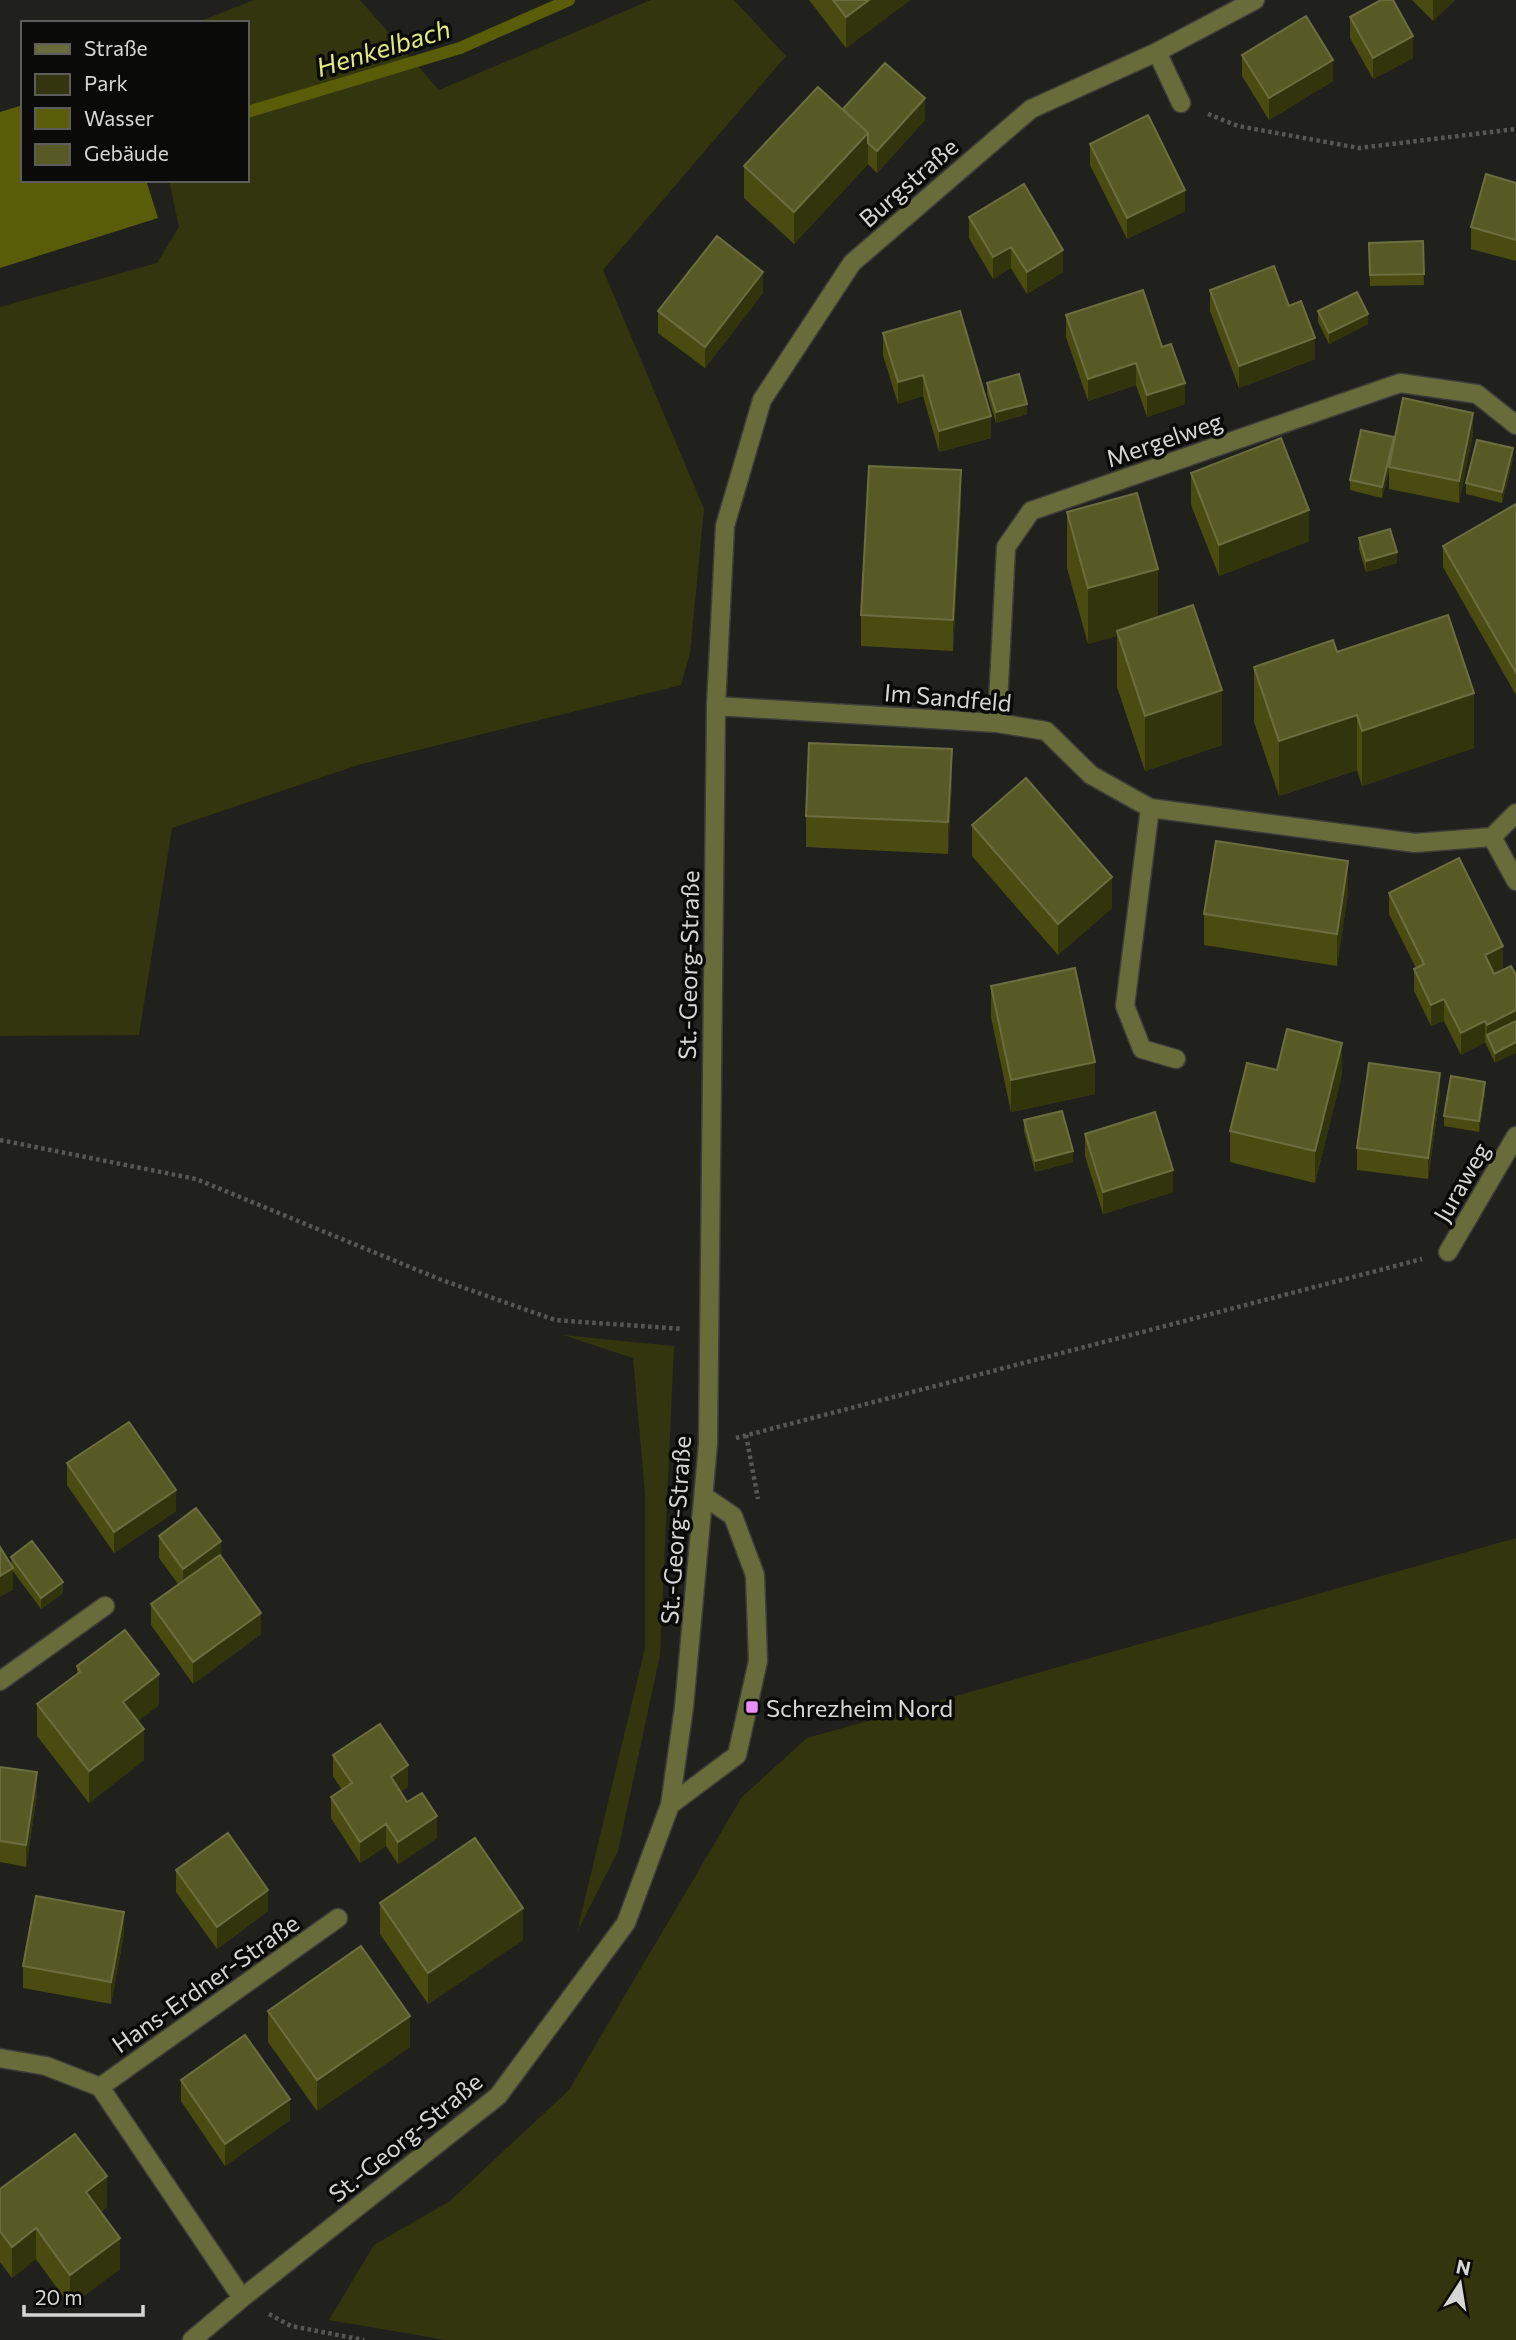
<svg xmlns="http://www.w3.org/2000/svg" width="1516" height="2340" font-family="Commissioner,sans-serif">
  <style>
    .green { fill: #33350e }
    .water { fill: #5a5d08 }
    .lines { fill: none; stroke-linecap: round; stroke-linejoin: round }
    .stream { stroke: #5a5d08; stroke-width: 12 }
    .minor-casing { stroke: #3d3e3a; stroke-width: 21 }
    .path { stroke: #575754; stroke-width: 4.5; stroke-dasharray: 3.5 3.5; stroke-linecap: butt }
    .minor { stroke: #686c3a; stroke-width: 18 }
    .wall { fill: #494b10 }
    .shaded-wall { fill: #32340c }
    .building { fill: #585a25; stroke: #6c6e40; stroke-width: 2 }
    .poi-dot { fill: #ec8cfb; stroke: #0a0a09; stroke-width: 2.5 }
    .labels { text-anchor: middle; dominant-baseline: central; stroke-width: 7; stroke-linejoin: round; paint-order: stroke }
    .street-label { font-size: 24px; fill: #d6d6d4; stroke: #0a0a09 }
    .poi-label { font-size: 24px; fill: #d6d6d4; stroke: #0a0a09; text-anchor: start }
    .water-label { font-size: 26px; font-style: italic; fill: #e2e981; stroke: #0a0a09 }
  </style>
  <rect width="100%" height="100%" fill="#20211d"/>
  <path class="green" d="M254 0H360L439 90 651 0H734L786 56 603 270 704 509 690 653 681 685 358 765 172 828 139 1035 0 1036V307L157 263 179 227 169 180H247V23H195Z
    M563 1335 674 1346 660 1655 618 1851 577 1932 645 1648V1493L633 1358Z
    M1516 1538V2340H446L329 2320 374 2245 450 2201 569 2090 742 1797 807 1738Z"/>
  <path class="water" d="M23 105V180H146L158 218 0 268V112Z"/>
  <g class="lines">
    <path class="stream" d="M247 112 460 48 569 0"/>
    <defs>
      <path id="minor" d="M1157 52 1181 103
        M716 706 997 723 1046 731 1091 775 1150 808 1415 843 1492 837 1516 813
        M997 723 1006 547 1031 511 1400 383 1477 394 1516 425
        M1150 808 1125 1006 1142 1049 1176 1059
        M1492 837 1516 881
        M1448 1252 1516 1136
        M0 1681 105 1606
        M670 1805 737 1755 758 1661 755 1575 733 1516 705 1497
        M0 2058 46 2066 100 2087 242 2298
        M100 2087 338 1918
        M192 2340 242 2298 498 2096 626 1923 670 1805 684 1707 708 1444 716 706 725 526 762 400 852 263 1031 109 1157 52 1255 0"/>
    </defs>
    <use href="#minor" class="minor-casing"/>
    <path class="path" d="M1208 114 1238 126 1359 148 1516 129
      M0 1140 196 1179 439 1279 555 1320 682 1329
      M746 1435 758 1499
      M736 1438 1422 1259
      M269 2314 291 2326 364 2340"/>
    <use href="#minor" class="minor"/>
  </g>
  <path class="wall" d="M809 0H910L846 48Z
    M1412 0H1455L1433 21Z
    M1350 17 1413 58 1373 79 1350 38Z
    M1242 55 1333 81 1269 120 1242 76Z
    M843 109 925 120 877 173 868 164 794 244 744 198V166Z
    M1090 144 1185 211 1127 239 1090 165Z
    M1516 183V261L1471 249V227Z
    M969 217 1063 272 1027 294 1011 268 993 279 969 238Z
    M1423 241 1424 285 1370 286 1369 243Z
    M1210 290 1289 306 1315 359 1239 388 1210 311Z
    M763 293 705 368 658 333V311Z
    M1318 311 1368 324 1329 344 1318 322Z
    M1066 315 1162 347 1185 404 1147 417 1136 385 1088 401 1066 337Z
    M883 333 991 438 939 452 923 396 898 404 883 355Z
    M987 383 1027 414 996 423 987 394Z
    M1473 434 1459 503 1389 489V470L1382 498 1350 490V480L1394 443Z
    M1513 459 1502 503 1466 494V483Z
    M1191 473 1309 541 1219 576 1191 505Z
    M961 502 953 651 861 646V615Z
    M1516 504V695L1443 567V546Z
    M1067 512 1158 617 1222 745 1145 771 1117 687V636L1088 644 1067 568Z
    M1359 538 1397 563 1366 572 1359 549Z
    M1337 652 1474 748 1362 786 1357 770 1279 796 1254 722V667Z
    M952 781 948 854 806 847V816Z
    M972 825 1112 908 1058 955 972 856Z
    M1348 893 1337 966 1204 945V914Z
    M1389 893 1503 968 1493 973 1494 974 1511 966 1495 1063 1485 1042 1461 1055 1444 1021 1431 1026 1414 991V969L1416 968 1389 914Z
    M991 986 1095 1094 1011 1112 991 1017Z
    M1277 1070 1342 1074 1315 1183 1230 1162V1131Z
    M1485 1093 1479 1132 1444 1126V1116Z
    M1440 1094 1428 1179 1357 1170V1148Z
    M1024 1120 1073 1162 1035 1172 1024 1131Z
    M1085 1134 1173 1192 1103 1214 1085 1156Z
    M67 1463 176 1511 114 1553 67 1485Z
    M159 1536 221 1556 261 1634 193 1684 151 1625V1604L178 1584 159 1558Z
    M11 1557 63 1593 41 1609 13 1571V1590Z
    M77 1666 159 1705 138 1721 144 1760 89 1803 37 1736V1704L77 1674Z
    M333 1755 408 1787 400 1792 407 1802 437 1838 398 1864 386 1846 360 1863 331 1818V1797L342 1790 333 1776Z
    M0 1767 37 1794 26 1867 0 1862Z
    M176 1870 268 1911 217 1949 176 1892Z
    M380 1903 523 1940 428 2004 380 1934Z
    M124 1934 111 2004 23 1988V1966Z
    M268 2011 410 2047 317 2111 268 2042Z
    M181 2080 290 2120 225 2166 181 2101Z
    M0 2189 107 2207 101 2212 120 2269 70 2306 36 2259 12 2278 0 2262Z"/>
  <path class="shaded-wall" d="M869 0H910L846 48V17Z
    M1433 0H1455L1433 21Z
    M1413 36V58L1373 79V58Z
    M1333 60V81L1269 120V98Z
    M925 98V120L877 173V151Z
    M868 133V164L794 244V212Z
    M1185 190V211L1127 239V218Z
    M1011 247V268L993 279V257Z
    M1063 250V272L1027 294V272Z
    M763 272V293L705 368V347Z
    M1368 314V324L1329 344V333Z
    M1315 338V359L1239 388V366Z
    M1136 363V385L1088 401V379Z
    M923 375V396L898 404V382Z
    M1185 383V404L1147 417V395Z
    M1027 404V414L996 423V412Z
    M1473 413V434L1459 503V481Z
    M991 416V438L939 452V431Z
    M1394 437V448L1382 498V487Z
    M1513 448V459L1502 503V492Z
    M961 470V502L953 651V620Z
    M1309 510V541L1219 576V545Z
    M1397 552V563L1366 572V561Z
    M1158 569V625L1117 631V636L1088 644V588Z
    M1222 690V745L1145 771V716Z
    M1474 693V748L1362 786V731Z
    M1357 715V770L1279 796V741Z
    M952 749V781L948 854V822Z
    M1348 861V893L1337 966V934Z
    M1112 877V908L1058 955V924Z
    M1503 946V968L1485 977V955Z
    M1444 999V1021L1431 1026V1005Z
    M1516 1010V1032L1487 1035V1025Z
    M1485 1021V1042L1461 1055V1033Z
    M1516 1042V1053L1495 1063V1053Z
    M1342 1043V1074L1315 1183V1151Z
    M1095 1062V1094L1011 1112V1080Z
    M1440 1073V1094L1428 1179V1158Z
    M1485 1082V1093L1479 1132V1121Z
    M1073 1151V1162L1035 1172V1161Z
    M1173 1170V1192L1103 1214V1192Z
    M176 1490V1511L114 1553V1532Z
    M221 1541V1563L183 1591V1569Z
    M13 1568V1590L0 1597V1576Z
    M63 1582V1593L41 1609V1598Z
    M261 1613V1634L193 1684V1662Z
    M159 1674V1705L123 1733V1702Z
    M144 1729V1760L89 1803V1771Z
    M408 1765V1787L391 1798V1777Z
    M37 1772V1794L26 1867V1845Z
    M437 1816V1838L398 1864V1842Z
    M386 1824V1846L360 1863V1842Z
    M268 1890V1911L217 1949V1927Z
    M523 1908V1940L428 2004V1973Z
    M124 1912V1934L111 2004V1982Z
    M410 2016V2047L317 2111V2080Z
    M290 2099V2120L225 2166V2144Z
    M107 2176V2207L86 2223V2192Z
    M36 2228V2259L12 2278V2247Z
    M120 2238V2269L70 2306V2275Z"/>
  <path class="building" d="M833 0H869L846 17Z
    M1381 0H1393L1413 36 1373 58 1350 17Z
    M1306 16 1333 60 1269 98 1242 55Z
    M885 63 925 98 877 151 868 143V133L843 109Z
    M818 87 868 133 794 212 744 166Z
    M1148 115 1185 190 1127 218 1090 144Z
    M1486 174 1516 183V240L1471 227Z
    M1024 184 1063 250 1027 272 1011 247 993 257 969 217Z
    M717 236 763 272 705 347 658 311Z
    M1423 241 1424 274 1370 275 1369 243Z
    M1274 266 1289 306 1301 301 1315 338 1239 366 1210 290Z
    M1143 290 1162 347 1171 344 1185 383 1147 395 1136 363 1088 379 1066 315Z
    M1357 292 1368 314 1329 333 1318 311Z
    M960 311 991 416 939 431 923 375 898 382 883 333Z
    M1019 374 1027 404 996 412 987 383Z
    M1403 398 1473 413 1459 481 1389 467Z
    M1361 430 1394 437 1382 487 1350 480Z
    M1281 438 1309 510 1219 545 1191 473Z
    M1477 440 1513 448 1502 492 1466 483Z
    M869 466 961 470 953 620 861 615Z
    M1137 493 1158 569 1088 588 1067 512Z
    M1516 504V673L1443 546Z
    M1390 529 1397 552 1366 561 1359 538Z
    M1193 605 1222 690 1145 716 1117 631Z
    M1448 615 1474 693 1362 731 1357 715 1279 741 1254 667 1333 640 1337 652Z
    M809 743 952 749 948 822 806 816Z
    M1026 778 1112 877 1058 924 972 825Z
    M1216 841 1348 861 1337 934 1204 914Z
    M1459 858 1503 946 1485 955 1494 974 1511 966 1516 975V1010L1487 1025 1485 1021 1461 1033 1444 999 1431 1005 1414 969 1424 964 1389 893Z
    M1075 968 1095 1062 1011 1080 991 986Z
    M1516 1021V1042L1495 1053 1487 1035Z
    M1287 1029 1342 1043 1315 1151 1230 1131 1247 1063 1277 1070Z
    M1369 1063 1440 1073 1428 1158 1357 1148Z
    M1451 1076 1485 1082 1479 1121 1444 1116Z
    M1062 1111 1073 1151 1035 1161 1024 1120Z
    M1155 1112 1173 1170 1103 1192 1085 1134Z
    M129 1422 176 1490 114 1532 67 1463Z
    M196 1508 221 1541 183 1569 159 1536Z
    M32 1541 63 1582 41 1598 11 1557Z
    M0 1547 13 1568 0 1576Z
    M220 1555 261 1613 193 1662 151 1604Z
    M125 1630 159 1674 123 1702 144 1729 89 1771 37 1704 80 1672 77 1666Z
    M380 1724 408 1765 391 1777 407 1802 422 1793 437 1816 398 1842 386 1824 360 1842 331 1797 352 1783 333 1755Z
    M0 1767 37 1772 26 1845 0 1841Z
    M228 1833 268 1890 217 1927 176 1870Z
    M475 1838 523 1908 428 1973 380 1903Z
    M36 1896 124 1912 111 1982 23 1966Z
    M361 1946 410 2016 317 2080 268 2011Z
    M245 2035 290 2099 225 2144 181 2080Z
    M75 2134 107 2176 86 2192 120 2238 70 2275 36 2228 12 2247 0 2231V2189Z"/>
  <rect class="poi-dot" x="745" y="1700" width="14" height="14" rx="3.5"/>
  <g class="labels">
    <g class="street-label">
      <text transform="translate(908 182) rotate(-41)">Burgstraße</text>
      <text transform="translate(1164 439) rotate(-19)">Mergelweg</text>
      <text transform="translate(948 697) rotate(5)">Im Sandfeld</text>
      <text transform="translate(688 965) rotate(-89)">St.-Georg-Straße</text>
      <text transform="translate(1461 1182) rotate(-60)">Juraweg</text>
      <text transform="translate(675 1530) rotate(-86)">St.-Georg-Straße</text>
      <text transform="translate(205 1983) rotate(-35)">Hans-Erdner-Straße</text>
      <text transform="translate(405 2137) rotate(-39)">St.-Georg-Straße</text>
    </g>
    <g class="poi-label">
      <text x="766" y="1707">Schrezheim Nord</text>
    </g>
    <g class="water-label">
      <text transform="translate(383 47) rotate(-17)">Henkelbach</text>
    </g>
  </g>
  <rect x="21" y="21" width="228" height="161" fill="#0a0a09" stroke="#5c5c5a" stroke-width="2"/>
  <rect x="35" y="44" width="35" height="10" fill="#686c3a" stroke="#5c5c5a" stroke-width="2"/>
  <text x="84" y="56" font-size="21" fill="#d6d6d4">Straße</text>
  <rect x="35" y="74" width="35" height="21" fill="#33350e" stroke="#5c5c5a" stroke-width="2"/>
  <text x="84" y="91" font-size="21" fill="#d6d6d4">Park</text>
  <rect x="35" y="108" width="35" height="21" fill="#5a5d08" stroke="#5c5c5a" stroke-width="2"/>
  <text x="84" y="126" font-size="21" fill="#d6d6d4">Wasser</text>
  <rect x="35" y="144" width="35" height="21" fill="#585a25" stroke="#5c5c5a" stroke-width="2"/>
  <text x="84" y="161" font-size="21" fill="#d6d6d4">Gebäude</text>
  <g transform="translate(1460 2284) rotate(12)" stroke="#0a0a09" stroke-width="5" paint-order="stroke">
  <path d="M0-5L12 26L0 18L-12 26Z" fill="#d6d6d4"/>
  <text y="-10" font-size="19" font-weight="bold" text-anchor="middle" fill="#d6d6d4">N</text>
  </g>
  <path d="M24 2305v10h119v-10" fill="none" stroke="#d6d6d4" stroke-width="3.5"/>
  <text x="35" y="2305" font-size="21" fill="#d6d6d4" stroke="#0a0a09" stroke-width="5" paint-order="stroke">20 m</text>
</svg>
